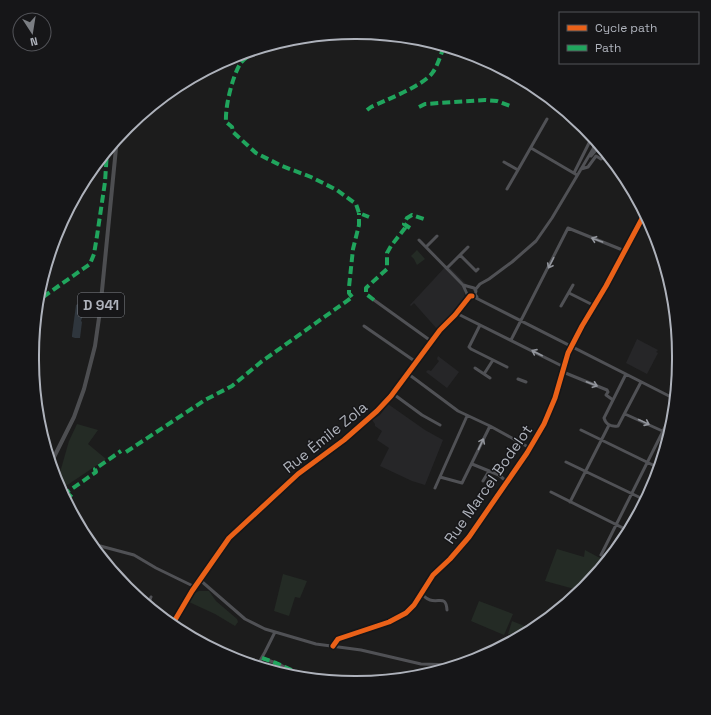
<svg xmlns="http://www.w3.org/2000/svg" width="711" height="715" font-family="'Space Grotesk',sans-serif">
  <style>
    .built { fill: #262628 }
    .green { fill: #242b25 }
    .water { fill: #2f363d }
    .lines { fill: none; stroke-linecap: round; stroke-linejoin: round }
    .minor { stroke: #505155; stroke-width: 3 }
    .major { stroke: #4d4e51; stroke-width: 4 }
    .quiet { stroke: #20a55d; stroke-width: 4; stroke-dasharray: 8 4; stroke-linecap: butt }
    .cycleway-casing { stroke: #161618; stroke-width: 8 }
    .cycleway { stroke: #ea6118; stroke-width: 5 }
    .oneway { stroke: #92959c }
    .labels { text-anchor: middle; dominant-baseline: central; stroke-width: 3; stroke-linejoin: round; paint-order: stroke }
    .shield { fill: #161618; stroke: #80838a; stroke-width: 1 }
    .shield-label { font-size: 14px; font-weight: bold; fill: #aeb2bb }
    .street-label { font-size: 15px; fill: #aeb2bb; stroke: #161618 }
    .rim { fill: none; stroke: #aeb2bb; stroke-width: 2 }
  </style>
  <rect width="100%" height="100%" fill="#1c1c1c"/>
  <path class="built" d="M447 265 467 285 464 289 465 298 452 314 437 329 414 303 411 306 410 305Z
    M637 339 658 350 656 352 658 353 647 374 626 363Z
    M438 356 459 372 447 388 426 372 428 370 431 371 439 361 437 359Z
    M388 404 425 430 443 440 425 485 412 481 380 466 389 448 377 440 382 431 375 426V424L372 420 380 415Z"/>
  <path class="green" d="M417 250 425 259 417 265 414 259 411 256Z
    M77 424 98 430 88 444 106 459 60 490 57 483 69 441Z
    M557 549 584 557 585 550 598 557 608 560 584 588 578 593V590L545 581Z
    M283 574 307 581 300 598 295 597 289 616 274 611Z
    M199 591H209L216 601 237 619 238 622 235 626 215 614 189 602 195 593Z
    M479 601 513 614 504 635 471 621Z
    M512 621 532 629 531 631 518 638 508 634Z"/>
  <path class="water" d="M78 304 85 306V310L81 321 82 322 80 338H75L72 337V335L76 305Z"/>
  <g class="lines">
    <path class="minor" d="M531 148 577 175
      M601 149 604 159 615 164
      M591 156 597 149
      M504 162 518 170 547 119
      M581 169 588 167 596 156 601 159 604 157
      M574 173 592 137
      M507 189 518 170
      M419 240 463 285 474 288 476 291 475 294 477 297
      M426 247 437 236
      M460 255 476 271 478 269
      M447 268 468 247
      M463 285 467 294 471 296
      M475 290 480 284 489 279 512 262 536 241 552 218 593 149 596 141
      M569 293 595 306
      M472 296 675 399
      M374 300 431 341
      M37 302 43 297
      M561 306 573 285
      M457 312 460 315 564 367
      M480 325 469 347 471 349 507 367
      M364 326 416 362
      M511 340 568 228 625 251
      M475 368 490 378
      M563 372 607 390 608 392 606 395 613 400
      M407 373 458 411 490 426 530 448
      M484 374 493 360
      M626 374 604 418C606 425 612 427 618 426L641 382
      M518 379 526 382
      M392 393 422 415 440 425
      M675 395 676 326
      M625 414 669 434
      M581 430 659 468
      M566 462 645 500
      M472 464 499 475 507 482
      M440 477 462 483 490 426
      M483 481 489 471
      M435 488 467 416
      M551 492 629 531
      M570 502 609 425
      M89 543 134 555 156 568 195 587
      M601 555 674 409
      M200 580 245 619 265 629 316 644 361 650 421 664 456 665
      M421 594C424 596 426 599 430 600 439 603 446 595 447 610
      M148 605 151 597
      M172 625 192 591 229 538 298 474 344 440 377 411 391 396 440 330 455 315 470 296
      M333 646 338 639 389 622 406 613 414 605 433 575 450 559 469 537 527 453 544 424 555 398 568 353 582 326 606 286 645 213
      M262 658 276 663 312 679
      M257 666 265 652 275 632"/>
    <path class="major" d="M51 463 74 417 84 389 95 346 100 311 117 138"/>
    <path class="quiet" d="M257 50C252 54 243 59 240 64 232 78 225 107 226 122L232 127 233 132 256 153 282 166 311 177 337 190 356 204 359 213 369 217
      M419 107 425 104 485 100 497 101 513 107
      M367 110 371 107C386 100 425 85 433 72 438 65 441 54 444 46
      M410 228 404 224 407 218 412 215 424 219
      M43 297 90 264 94 254 97 236 105 182 107 151
      M352 297 349 293V287L353 249 359 225V213
      M374 300 366 294V288L387 269V253L391 246 405 228 404 224
      M126 452 205 400 232 386 261 362 351 298
      M63 495 96 472 95 469 121 451
      M66 500 74 492
      M262 658 276 663 312 679"/>
    <defs>
      <path id="cycleway" d="M172 625 192 591 229 538 298 474 344 440 377 411 391 396 440 330 455 315 470 296H472
        M333 646 338 639 389 622 406 613 414 605 433 575 450 559 469 537 527 453 544 424 555 398 568 353 582 326 606 286 645 213"/>
    </defs>
    <use href="#cycleway" class="cycleway-casing"/>
    <use href="#cycleway" class="cycleway"/>
  </g>
  <defs><path id="oneway-shaft" d="M-6 0H5M1.5-3L5.5 0L1.5 3" fill="none" stroke-width="1.6" stroke-linecap="round" stroke-linejoin="round"/></defs>
  <g class="oneway">
    <use href="#oneway-shaft" transform="translate(597 240) rotate(-160)"/>
    <use href="#oneway-shaft" transform="translate(551 263) rotate(117)"/>
    <use href="#oneway-shaft" transform="translate(537 353) rotate(-153)"/>
    <use href="#oneway-shaft" transform="translate(592 384) rotate(21)"/>
    <use href="#oneway-shaft" transform="translate(644 422) rotate(25)"/>
    <use href="#oneway-shaft" transform="translate(481 444) rotate(-65)"/>
  </g>
  <g class="labels">
    <rect class="shield" x="78" y="293" width="46" height="24" rx="3"/>
    <g class="shield-label">
      <text x="101" y="305">D 941</text>
    </g>
    <g class="street-label">
      <text transform="translate(325 437) rotate(-39)">Rue Émile Zola</text>
      <text transform="translate(488 484) rotate(-55)">Rue Marcel Bodelot</text>
    </g>
  </g>
  <path d="M0 0H711V715H0ZM355 39H356A316 316 0 0 1 672 355V360A316 316 0 0 1 356 676H355A316 316 0 0 1 39 360V355A316 316 0 0 1 355 39Z" fill="#161618" fill-rule="evenodd"/>
  <path class="rim" d="M355 39H356A316 316 0 0 1 672 355V360A316 316 0 0 1 356 676H355A316 316 0 0 1 39 360V355A316 316 0 0 1 355 39Z"/>
  <rect x="559" y="12" width="140" height="52" fill="#161618" stroke="#535459"/>
  <rect x="567" y="25" width="20" height="6" fill="#ea6118" stroke="#535459"/>
  <text x="595" y="32" font-size="12" fill="#aeb2bb">Cycle path</text>
  <rect x="567" y="45" width="20" height="6" fill="#20a55d" stroke="#535459"/>
  <text x="595" y="52" font-size="12" fill="#aeb2bb">Path</text>
  <g transform="translate(32 32) rotate(168)"><circle r="19" fill="#161618" stroke="#535459"/>
  <path d="M0-3L7 15L0 10L-7 15Z" fill="#7b7e83"/>
  <text y="-6" font-size="11" font-weight="bold" text-anchor="middle" fill="#aeb2bb">N</text>
  </g>
</svg>
